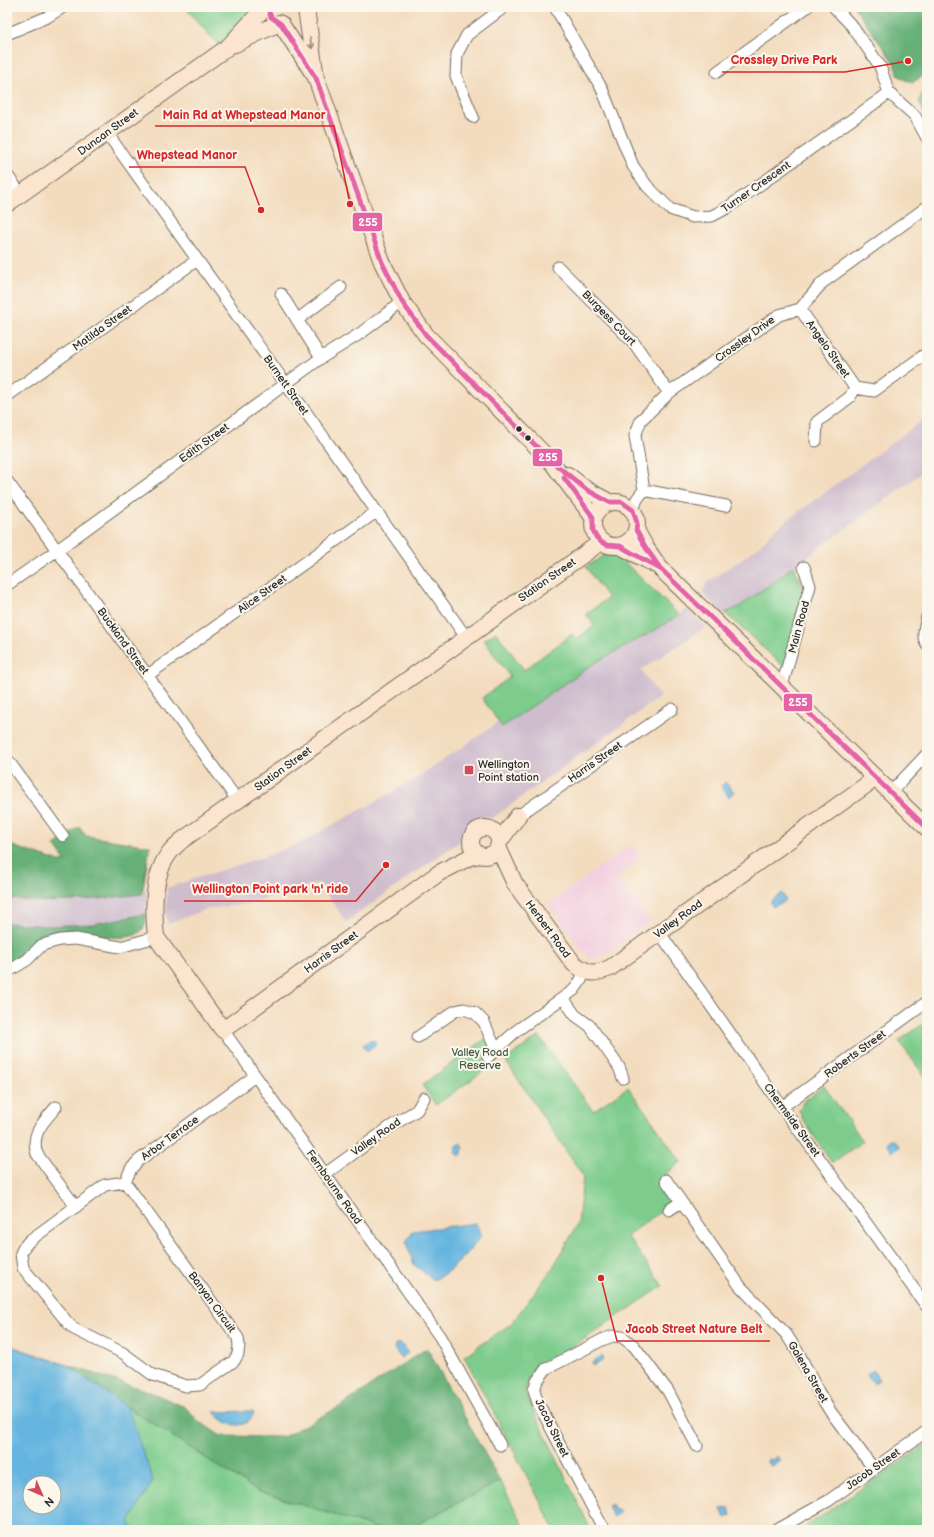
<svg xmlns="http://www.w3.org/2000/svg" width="934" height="1537" font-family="'Balsamiq Sans',sans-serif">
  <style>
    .built { fill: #f3cfdf }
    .industrial { fill: #cfbdce }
    .green { fill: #7dcc8c; stroke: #547c5c; fill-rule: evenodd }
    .forest { fill: #66b078; stroke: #486e52 }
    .water { fill: #65b5e0; stroke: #487086; fill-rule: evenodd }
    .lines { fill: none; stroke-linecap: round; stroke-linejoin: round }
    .stream { stroke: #65b5e0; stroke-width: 3 }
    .street-casing { stroke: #71695e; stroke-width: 13 }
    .secondary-casing { stroke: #71695e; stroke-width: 18 }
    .street { stroke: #fff; stroke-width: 11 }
    .secondary { stroke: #fbe5cf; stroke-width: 16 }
    .bus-1-casing { stroke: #fbf7ec; stroke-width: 8 }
    .bus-1 { stroke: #e463a4; stroke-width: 5 }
    .oneway { stroke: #93887d }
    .bus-dot { fill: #2b2b2b; stroke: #fbf7ec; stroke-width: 1.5 }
    .poi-dot { fill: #d1495b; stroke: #fbf7ec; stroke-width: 1.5 }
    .labels { text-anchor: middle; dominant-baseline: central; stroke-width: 4; stroke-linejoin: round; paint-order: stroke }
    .street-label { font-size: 11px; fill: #2b2b2b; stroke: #fbf7ec }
    .poi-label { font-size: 11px; fill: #2b2b2b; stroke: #fbf7ec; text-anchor: start }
    .park-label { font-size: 11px; fill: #445b48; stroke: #fbf7ec }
    .leader { fill: none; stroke: #d62828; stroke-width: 1.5 }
    .callout-dot { fill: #d62828; stroke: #fbf7ec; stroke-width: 1.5 }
    .callout-label { font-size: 12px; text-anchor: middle; font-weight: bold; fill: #d62828; stroke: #fbf7ec; stroke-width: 4; stroke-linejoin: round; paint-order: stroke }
    .line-badge { stroke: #fbf7ec; stroke-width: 1.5 }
    .badge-label { font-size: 11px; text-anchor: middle; font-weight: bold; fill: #fff }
  </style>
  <rect width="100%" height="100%" fill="#fbf7ec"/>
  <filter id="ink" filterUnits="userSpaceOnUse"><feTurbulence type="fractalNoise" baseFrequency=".025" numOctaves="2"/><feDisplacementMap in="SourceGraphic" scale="8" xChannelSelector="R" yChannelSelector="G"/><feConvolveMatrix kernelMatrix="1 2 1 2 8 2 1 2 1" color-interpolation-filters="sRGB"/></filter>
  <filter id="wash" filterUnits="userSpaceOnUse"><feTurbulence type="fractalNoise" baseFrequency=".012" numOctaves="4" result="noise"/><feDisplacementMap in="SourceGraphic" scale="16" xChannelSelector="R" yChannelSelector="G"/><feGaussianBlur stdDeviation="0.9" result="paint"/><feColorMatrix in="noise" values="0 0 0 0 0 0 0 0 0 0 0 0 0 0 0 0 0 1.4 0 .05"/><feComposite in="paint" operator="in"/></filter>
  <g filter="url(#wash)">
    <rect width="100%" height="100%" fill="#f3dcbe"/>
    <path class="built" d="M632 844 642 859 617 876 623 885 626 886 650 921 604 955 596 958 589 957 583 952 548 904Z"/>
    <path class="industrial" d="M927 417V469L739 607 723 614 702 593 707 583 757 548 778 527Z
      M667 604 679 615 687 608 706 627 641 670 660 697 494 817 491 818 486 816 461 832 462 835 460 841 346 922 319 883 246 904 207 909 168 924 166 914 167 891 166 888 266 856 298 844 373 803 420 776 499 722 502 727 593 664Z
      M7 890 71 895 147 891 146 914 93 924 49 926 7 923Z"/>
    <path class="green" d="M185 7H256L218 45Z
      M606 554 619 557 679 615 655 630 593 664 502 727 482 698 510 677 484 640 496 632 524 670 572 634 576 639 594 626 586 614 608 598 586 567Z
      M794 566 803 590 785 668 725 613 739 607Z
      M923 1024 927 1029V1080L899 1041Z
      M539 1036 593 1111 628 1087 681 1162 659 1179 674 1202 627 1236 663 1286 529 1376 525 1393 591 1530H555L464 1356 511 1324 552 1269 578 1224 583 1176 505 1060Z
      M488 1037 503 1057 436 1105 422 1085Z
      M824 1086 863 1141 832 1163 802 1118 799 1110 804 1101Z
      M7 1345 67 1365 127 1407 257 1491 383 1530H7ZM30 1483H54V1507H30Z
      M927 1444V1530H801L802 1529Z
      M500 1481 526 1530H406Z"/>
    <path class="forest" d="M854 7H927V120L919 101 926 86 927 78 923 76 913 82 905 80 898 75 894 63Z
      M79 827 86 836 150 846 142 894C97 899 52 906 7 898V844L51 859 66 862 54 845Z
      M146 914C146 919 146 924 143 929 130 949 71 926 47 935 39 938 32 947 26 952 20 957 13 960 7 963V923L49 926 93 924Z
      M427 1348 500 1481 406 1530H383L257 1491 127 1407 67 1365 148 1391 185 1407 197 1420 221 1436 283 1437 341 1406Z"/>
    <path class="water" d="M725 782 734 792 729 797 721 786Z
      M782 893 786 900 783 903H781L773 907 770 902Z
      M372 1039 377 1043 367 1051 363 1045Z
      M890 1139 894 1140 899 1147 892 1152 886 1143Z
      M460 1143 463 1146 462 1154 459 1156 455 1153 457 1146Z
      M476 1223 481 1235C470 1253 453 1270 434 1280L414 1265 406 1242 413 1231Z
      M396 1344H401L408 1353 401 1358 394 1349Z
      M7 1345 67 1365 127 1407 153 1480 129 1522 134 1530H7ZM30 1483H54V1507H30Z
      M602 1356 604 1360 593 1366 591 1364 594 1362V1360Z
      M873 1370 879 1380 874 1384 867 1374Z
      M253 1411 254 1413C246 1432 225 1426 214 1412Z
      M777 1456 780 1461 772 1466 769 1465 767 1462 768 1459 772 1460Z
      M612 1504 614 1509 620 1511V1513L613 1517 608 1506Z
      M726 1507 727 1509 729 1507 731 1515 725 1518 721 1509Z"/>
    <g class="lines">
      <path class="stream" d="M922 7 927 10"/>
    </g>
  </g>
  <g filter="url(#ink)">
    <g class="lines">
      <defs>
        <path id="street" d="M555 7 602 89 633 166 647 186 670 209 693 217 712 216 727 208 889 93
          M834 7 852 26 880 66 889 93 915 116 927 138
          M7 34 47 17 63 7
          M717 72 807 7
          M473 117 456 76 457 54 467 35 504 7
          M107 133 466 637
          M7 175 21 194
          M558 267 634 343 669 393
          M281 294 321 358
          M800 309 855 388
          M297 320 341 287
          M7 396 197 260
          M816 441 817 422 850 397 855 388 874 391 927 353
          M7 481 238 801
          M644 490 726 506
          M633 510 637 499 644 490 635 436 641 420 669 393 779 315 800 309 822 283 927 207
          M7 585 56 551 321 358 361 333 402 302
          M927 617C925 626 921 636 927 644
          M148 675 376 512
          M782 686 810 586 804 567
          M7 759 63 836
          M891 792 927 754
          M518 816 672 709
          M659 932 782 1107 927 1307
          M7 972 27 960 42 945 60 940 76 939 120 947 156 937
          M563 998 575 1015 590 1026 619 1067 623 1078
          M223 1030 440 1337 500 1445
          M418 1037 455 1011 464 1009 475 1013 484 1022 496 1050
          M488 1057 516 1031 574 990 581 980 584 971
          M56 1107C44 1121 30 1134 37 1154L76 1207
          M782 1107 927 1002
          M325 1174 390 1127 417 1110 424 1098
          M666 1180 740 1286 786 1334 799 1354 819 1393 830 1411 874 1469
          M125 1182 238 1338 239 1345 238 1354 234 1361 200 1385 186 1386 153 1375 123 1353 74 1329 68 1323 23 1268 21 1253 24 1247 29 1241 105 1185 125 1182 131 1169 138 1161 255 1076
          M669 1210 681 1202
          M604 1530 538 1403 534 1390 537 1381 546 1369 602 1340 613 1336 622 1337 634 1346 668 1391 697 1446
          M776 1530 828 1501 927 1431"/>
        <path id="secondary" d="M306 9 316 78 382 262 402 302 426 335 550 460 593 517
          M281 24 313 73
          M235 44 279 23
          M7 204 228 47 265 7
          M568 475 587 490 609 502
          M593 524a22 22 0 1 1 44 0a22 22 0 1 1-44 0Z
          M636 530 646 548 660 568 927 828
          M620 546 656 565
          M471 842a14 14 0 1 1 28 0a14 14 0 1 1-28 0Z
          M499 842 518 816
          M498 847 515 884 574 964C589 974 593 975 610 968L876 778
          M481 855 470 857 439 873 223 1030 156 937C153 910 152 875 170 852 173 848 177 845 181 841L601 542"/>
      </defs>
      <use href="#street" class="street-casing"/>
      <use href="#secondary" class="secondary-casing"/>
      <use href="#street" class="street"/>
      <use href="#secondary" class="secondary"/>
      <defs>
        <path id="bus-1" d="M267 7 271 17 281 24 316 78 382 262 402 302 426 335 550 460 587 490 609 502H622L633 510 637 523 636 530 646 548 660 568 927 828
          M564 478 593 517V530L596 537 601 542 607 545 620 546 662 570"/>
      </defs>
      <use href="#bus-1" class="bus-1-casing"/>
      <use href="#bus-1" class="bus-1"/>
    </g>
    <defs><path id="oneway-shaft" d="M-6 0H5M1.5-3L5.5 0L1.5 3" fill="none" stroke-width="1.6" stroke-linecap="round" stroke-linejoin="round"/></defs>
    <use class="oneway" href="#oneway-shaft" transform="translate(311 43) rotate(80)"/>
  </g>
  <g class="bus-dot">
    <circle cx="519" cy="429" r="3.5"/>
    <circle cx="528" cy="438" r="3.5"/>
  </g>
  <rect class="poi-dot" x="464" y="765" width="10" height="10" rx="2"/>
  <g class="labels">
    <g class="street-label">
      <text transform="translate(108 132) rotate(-36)">Duncan Street</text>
      <text transform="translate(756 187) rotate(-35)">Turner Crescent</text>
      <text transform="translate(609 318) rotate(46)">Burgess Court</text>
      <text transform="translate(102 328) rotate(-36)">Matilda Street</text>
      <text transform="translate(745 339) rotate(-36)">Crossley Drive</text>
      <text transform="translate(828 349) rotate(55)">Angelo Street</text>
      <text transform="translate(286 385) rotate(55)">Burnett Street</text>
      <text transform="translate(204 443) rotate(-36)">Edith Street</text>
      <text transform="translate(547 580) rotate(-35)">Station Street</text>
      <text transform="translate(262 594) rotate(-36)">Alice Street</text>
      <text transform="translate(799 627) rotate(-75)">Main Road</text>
      <text transform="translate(123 641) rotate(54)">Buckland Street</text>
      <text transform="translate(595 762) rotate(-35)">Harris Street</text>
      <text transform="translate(283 769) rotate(-36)">Station Street</text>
      <text transform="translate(678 919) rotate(-36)">Valley Road</text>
      <text transform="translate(548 929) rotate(54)">Herbert Road</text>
      <text transform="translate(331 952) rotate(-36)">Harris Street</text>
      <text transform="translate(855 1054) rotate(-36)">Roberts Street</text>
      <text transform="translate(792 1120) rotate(54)">Chermside Street</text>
      <text transform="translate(376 1137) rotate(-35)">Valley Road</text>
      <text transform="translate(170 1138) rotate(-36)">Arbor Terrace</text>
      <text transform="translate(334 1187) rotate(55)">Fernbourne Road</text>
      <text transform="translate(212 1302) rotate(54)">Banyan Circuit</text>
      <text transform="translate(808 1372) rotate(60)">Galena Street</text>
      <text transform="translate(552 1428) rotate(64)">Jacob Street</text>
      <text transform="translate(873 1469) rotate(-35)">Jacob Street</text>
    </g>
    <g class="poi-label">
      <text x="478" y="764">Wellington<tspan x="478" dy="13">Point station</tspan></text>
    </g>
    <g class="park-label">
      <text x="480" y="1052">Valley Road<tspan x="480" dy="13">Reserve</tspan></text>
    </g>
  </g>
  <path class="leader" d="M908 61L845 72H722M350 204L334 126H155M261 210L245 167H129M386 865L356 901H184M601 1278L617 1341H770"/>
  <g class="callout-dot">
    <circle cx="908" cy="61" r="4"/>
    <circle cx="350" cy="204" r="4"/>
    <circle cx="261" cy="210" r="4"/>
    <circle cx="386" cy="865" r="4"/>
    <circle cx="601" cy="1278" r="4"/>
  </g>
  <g class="callout-label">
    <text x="784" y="64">Crossley Drive Park</text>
    <text x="244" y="119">Main Rd at Whepstead Manor</text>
    <text x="187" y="159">Whepstead Manor</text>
    <text x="270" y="893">Wellington Point park 'n' ride</text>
    <text x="694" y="1333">Jacob Street Nature Belt</text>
  </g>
  <g class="line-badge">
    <rect x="352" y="212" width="31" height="20" rx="4" fill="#e463a4"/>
    <rect x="532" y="448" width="31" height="19" rx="4" fill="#e463a4"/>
    <rect x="783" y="693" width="30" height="19" rx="4" fill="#e463a4"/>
  </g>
  <g class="badge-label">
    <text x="368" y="226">255</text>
    <text x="548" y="461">255</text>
    <text x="798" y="706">255</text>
  </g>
  <rect width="934" height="1537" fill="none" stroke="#fbf7ec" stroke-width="24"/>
  <g transform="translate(42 1495) rotate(135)"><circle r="19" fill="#fbf7ec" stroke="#a8a59f"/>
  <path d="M0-3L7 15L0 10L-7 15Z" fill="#d1495b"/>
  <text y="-6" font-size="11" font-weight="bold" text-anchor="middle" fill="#2b2b2b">N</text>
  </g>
</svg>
